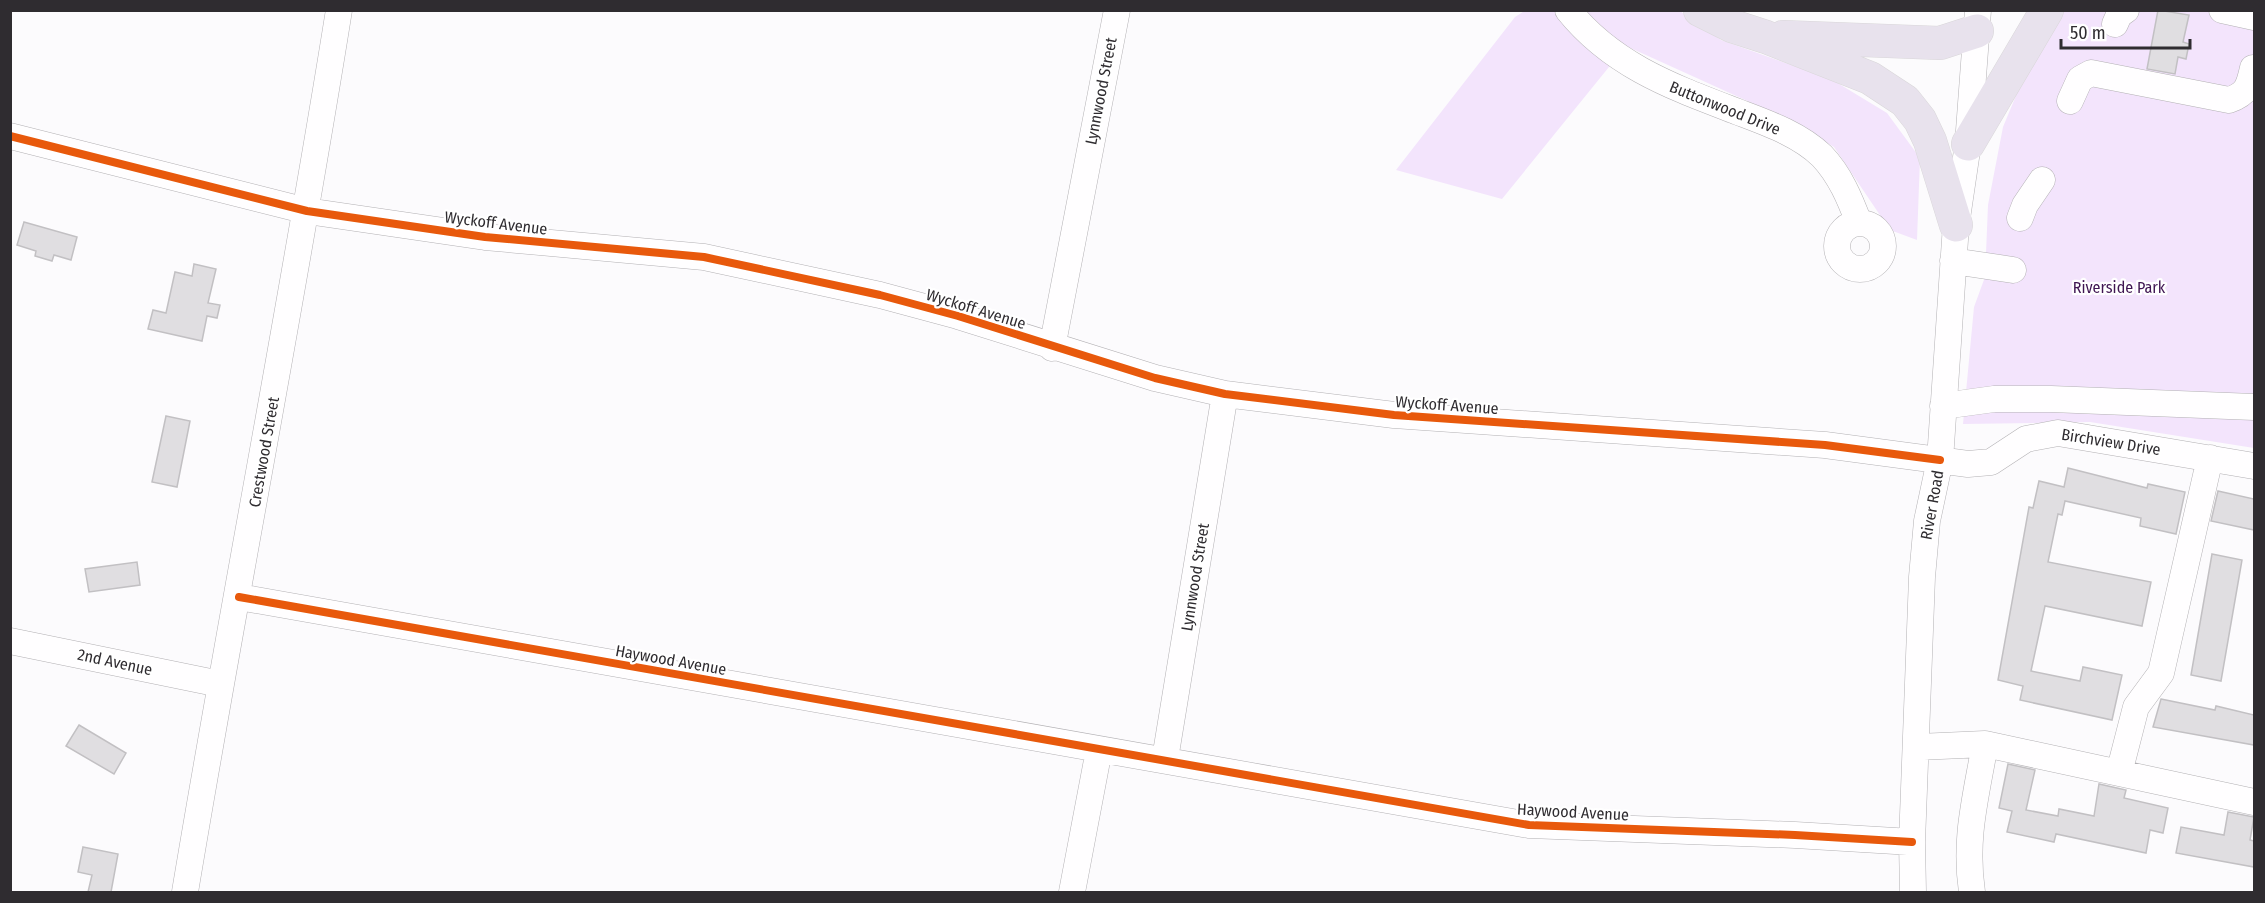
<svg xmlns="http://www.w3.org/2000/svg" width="2265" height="903" font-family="'Fira Sans Condensed',sans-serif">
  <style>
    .green { fill: #f3e4fc }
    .building { fill: #e0dee1; stroke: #c2c0c3; stroke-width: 1.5 }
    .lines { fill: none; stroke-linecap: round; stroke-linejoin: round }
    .minor-casing { stroke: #b3b1b4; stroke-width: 27 }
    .highway-casing { stroke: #d9d7d9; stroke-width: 34 }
    .minor { stroke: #fffeff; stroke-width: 26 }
    .highway { stroke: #e8e2ed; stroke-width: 33 }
    .cycleway-casing { stroke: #fff; stroke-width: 11 }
    .cycleway { stroke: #e8590c; stroke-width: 8 }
    .labels { text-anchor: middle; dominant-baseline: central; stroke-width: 4.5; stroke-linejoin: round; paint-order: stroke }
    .street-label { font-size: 16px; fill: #2f2c30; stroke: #fff }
    .park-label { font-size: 16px; fill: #3f1552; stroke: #fff }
  </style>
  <rect width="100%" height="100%" fill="#fcfbfd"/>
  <path class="green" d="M1526 10 1680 11 1721 40 1831 79 1887 113 1920 158 1917 240 1890 230 1834 147 1785 118 1626 46 1502 199 1396 170 1515 17Z
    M2060 11H2254V448L2090 422 1963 424 1974 307 1985 277 1988 205 2003 127 2020 86Z"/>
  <path class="building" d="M2158 10 2189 15 2183 42 2189 44 2186 59 2178 57 2175 74 2147 69Z
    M24 222 77 237 71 260 54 255 52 261 35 256 36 251 17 245Z
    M194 264 216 269 208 303 220 305 217 318 207 316 202 341 148 329 153 310 166 313 175 272 192 276Z
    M166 416 190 421 177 487 152 482Z
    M2068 468 2147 488 2148 484 2185 492 2176 534 2140 526 2141 518 2065 501 2062 515 2058 514 2048 562 2151 582 2142 626 2045 606 2031 671 2080 681 2083 667 2122 675 2112 720 2020 700 2023 686 1998 680 2029 507 2033 508 2039 481 2064 487Z
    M2218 491 2254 499V530L2211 521Z
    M2212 554 2242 560 2221 681 2191 675Z
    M137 562 140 585 89 592 85 569Z
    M2161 699 2215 710 2216 706 2254 715V745L2153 727Z
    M79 725 126 753 114 774 66 746Z
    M2008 764 2035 770 2026 810 2058 816 2059 809 2094 816 2099 784 2126 790 2124 798 2168 808 2163 833 2150 830 2146 853 2056 834 2054 842 2007 832 2012 811 1999 808Z
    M2228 812 2254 817 2250 840 2254 841V867L2176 853 2181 827 2224 835Z
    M83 847 118 854 111 892H88L92 875 78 872Z"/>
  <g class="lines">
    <defs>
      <path id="minor" d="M1568 10C1613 66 1673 87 1738 112 1767 123 1799 134 1822 156 1840 175 1850 199 1859 223
        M2222 10 2254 17
        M2115 24 2119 15 2126 10
        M2070 101 2080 79 2091 73 2229 100C2247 94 2249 86 2253 68
        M10 136 307 211 485 237 704 257 880 295 958 316 1155 378 1225 394 1394 415 1825 445 1968 464 1991 462 2026 439 2058 433 2254 466
        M2020 218 2025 205 2042 180
        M1837 246a23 23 0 1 1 46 0a23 23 0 1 1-46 0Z
        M1953 261 2013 270
        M1052 348 1117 10
        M1943 406 1994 399H2051L2254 407
        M239 597 1529 825 1795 835 1912 842
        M10 641 220 684
        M1918 747 1985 744 2254 802
        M1165 759 1225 394
        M2119 773 2136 707 2161 673 2210 458
        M185 892C234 598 292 305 339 10
        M1072 892 1099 750
        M1913 892 1912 842 1922 577 1927 521 1940 460 1956 225 1968 144 1978 10
        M1972 892C1964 838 1976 797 1985 744"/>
      <path id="highway" d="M1700 10 1732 26 1766 37 1870 78 1905 101 1920 120 1930 141 1956 225
        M1783 37 1940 43 1977 31
        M1968 144 2047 10"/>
    </defs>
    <use href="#minor" class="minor-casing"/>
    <use href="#highway" class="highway-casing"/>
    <use href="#minor" class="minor"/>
    <use href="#highway" class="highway"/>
    <defs>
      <path id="cycleway" d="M10 136 307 211 485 237 704 257 880 295 958 316 1155 378 1225 394 1394 415 1825 445 1940 460
        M239 597 1529 825 1795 835 1912 842"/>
    </defs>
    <use href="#cycleway" class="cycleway-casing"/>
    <use href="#cycleway" class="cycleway"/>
  </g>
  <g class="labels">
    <g class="street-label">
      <text transform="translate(1101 91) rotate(-79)">Lynnwood Street</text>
      <text transform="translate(1725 108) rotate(22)">Buttonwood Drive</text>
      <text transform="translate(496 223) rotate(7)">Wyckoff Avenue</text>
      <text transform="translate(976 309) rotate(17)">Wyckoff Avenue</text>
      <text transform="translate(1447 405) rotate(4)">Wyckoff Avenue</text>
      <text transform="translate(2111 442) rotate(9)">Birchview Drive</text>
      <text transform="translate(264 452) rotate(-80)">Crestwood Street</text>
      <text transform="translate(1932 505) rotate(-80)">River Road</text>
      <text transform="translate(1195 577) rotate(-81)">Lynnwood Street</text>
      <text transform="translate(671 660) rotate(10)">Haywood Avenue</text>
      <text transform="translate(115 662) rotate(12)">2nd Avenue</text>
      <text transform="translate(1573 812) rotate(3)">Haywood Avenue</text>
    </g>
    <g class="park-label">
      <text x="2119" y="287">Riverside Park</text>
    </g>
  </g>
  <rect width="2265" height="903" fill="none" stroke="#2f2c30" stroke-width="24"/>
  <path d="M2061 39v9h129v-9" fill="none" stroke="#2f2c30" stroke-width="3"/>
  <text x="2070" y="39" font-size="18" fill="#2f2c30" stroke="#ffffff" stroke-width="4.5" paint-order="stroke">50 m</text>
</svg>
